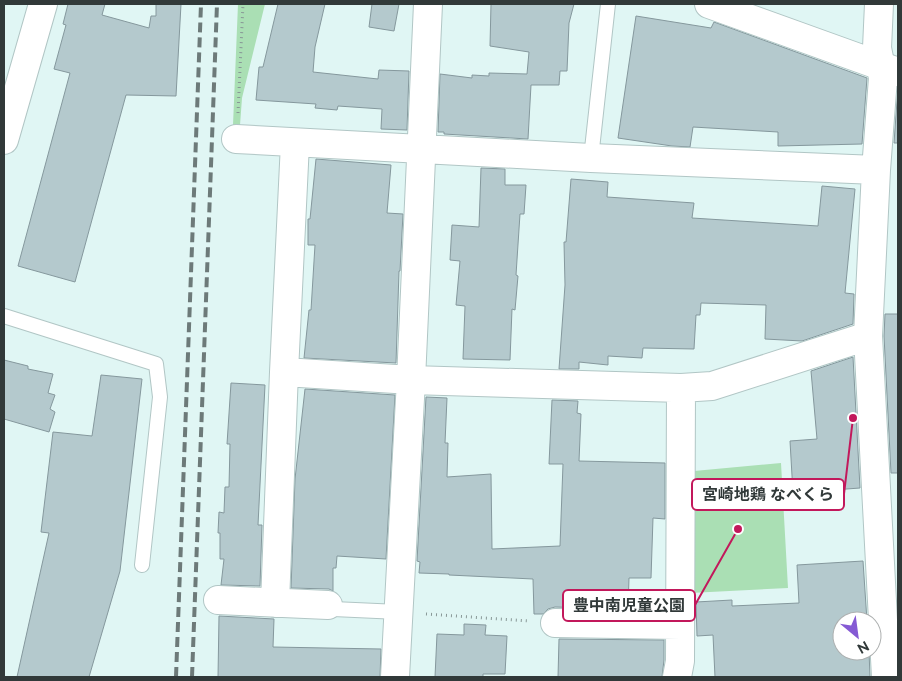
<svg xmlns="http://www.w3.org/2000/svg" width="902" height="681" font-family="Raleway,'Noto Sans JP',sans-serif">
  <style>
    .green { fill: #aadfb4 }
    .building { fill: #b4c9cd; stroke: #85989d }
    .lines { fill: none; stroke-linecap: round; stroke-linejoin: round }
    .service-casing { stroke: #b1c6c5; stroke-width: 16 }
    .minor-casing { stroke: #b1c6c5; stroke-width: 30 }
    .tertiary-casing { stroke: #b1c6c5; stroke-width: 30 }
    .path { stroke: #889796; stroke-width: 3; stroke-dasharray: 1 4; stroke-linecap: butt }
    .service { stroke: #fff; stroke-width: 14 }
    .minor { stroke: #fff; stroke-width: 28 }
    .tertiary { stroke: #fff; stroke-width: 28 }
    .rail { stroke: #6d7a79; stroke-width: 4; stroke-dasharray: 10 5; stroke-linecap: butt }
    .leader { fill: none; stroke: #c2185b; stroke-width: 2 }
    .callout-dot { fill: #c2185b; stroke: #fff; stroke-width: 2 }
    .callout { fill: #fff; stroke: #c2185b; stroke-width: 2 }
    .callout-label { font-size: 16px; text-anchor: middle; font-weight: bold; fill: #313939 }
  </style>
  <rect width="100%" height="100%" fill="#e0f6f4"/>
  <path class="green" d="M238 4H265L242 98 240 125H233Z
    M781 463 788 588 690 593 694 471Z"/>
  <path class="building" d="M68 4H105L102 15 149 28 151 16H156V4H181L176 96 126 95 75 282 18 266 70 73 54 69 66 25 63 24Z
    M278 4H325L315 47 313 72 378 79 379 70 409 71 407 130 381 129 382 109 338 106 337 110 315 108 316 104 256 100 259 67H263Z
    M372 4H399L394 31 369 27Z
    M491 4H574L569 23 567 71H560L559 85H531L528 139 444 134V132H438L440 74 472 78V75L489 76V73L527 74 529 52 490 46Z
    M636 16 711 28 714 22 867 78 862 144 778 146V132L693 127 690 147 672 146 618 138Z
    M898 87V143H894Z
    M316 159 391 165 387 213 403 214 400 271H399L396 363 304 358 309 310H311L315 245H308V219H310Z
    M481 168 505 169V185H526L524 214H520L516 275 518 276 515 310 512 309 510 360 463 359 465 306 456 305 460 261 450 260 452 225 479 227Z
    M571 179 608 182 607 197 694 203 692 218 818 226 822 186 855 189 845 293 854 294 853 324 802 341 765 339 766 305 701 303 700 315H696L694 349 643 348 642 358 608 356V365L579 362V369H559L565 285 564 242H566Z
    M885 314H898V473H891L884 336Z
    M853 357 860 488 793 493 790 441 817 439 811 371Z
    M4 360 28 366V369L53 374 48 393 55 395 50 409 55 412 49 432 4 419Z
    M101 375 142 379 120 571 89 677H17L49 533 41 532 53 432 92 436Z
    M231 383 265 385 258 525H262L260 586 221 585 224 559H220V533H218L219 512 224 513 225 487H229L230 444H227Z
    M305 389 395 395 386 559 337 556 336 568H333V591L329 589 291 588 295 479Z
    M426 397 447 398 445 443H448L447 477 491 474 492 549 560 546 563 464H549L552 400 578 401 577 413 581 414 579 461 665 463V519L653 518 651 578H629L628 609 555 607 548 609 543 614H534L533 579 449 575V574L419 573 420 562 417 561Z
    M863 561 867 621H842V651H869L870 677H715L713 635 697 636 696 602 732 600V606L799 603 797 565Z
    M219 616 274 619 273 647 381 649 380 677H218Z
    M464 624 486 625 485 635 507 636 505 674H483V677H435L437 634 464 635Z
    M559 639 664 640V660L662 677H558Z"/>
  <g class="lines">
    <defs>
      <path id="service" d="M591 158 608 4
        M4 316 156 364 160 397 142 565
        M328 605 333 609 399 612"/>
      <path id="minor" d="M709 4 881 66
        M879 4 877 48 883 78 876 170 868 336 886 677
        M236 139 591 158 876 170
        M284 372 411 380 681 388 712 386 868 336
        M218 600 328 605
        M275 603 284 372 295 143
        M555 623 680 625
        M395 677 411 380 428 4
        M677 677 680 661 681 388"/>
      <path id="tertiary" d="M881 66 898 72
        M4 140 43 4"/>
    </defs>
    <use href="#service" class="service-casing"/>
    <use href="#minor" class="minor-casing"/>
    <use href="#tertiary" class="tertiary-casing"/>
    <path class="path" d="M238 113 243 4
      M426 614 529 621"/>
    <use href="#service" class="service"/>
    <use href="#minor" class="minor"/>
    <use href="#tertiary" class="tertiary"/>
    <path class="rail" d="M176 677 201 4
      M192 677 217 4"/>
  </g>
  <path class="leader" d="M853 418L844 494M738 529L695 605"/>
  <g class="callout-dot">
    <circle cx="853" cy="418" r="5"/>
    <circle cx="738" cy="529" r="5"/>
  </g>
  <g class="callout">
    <rect x="692" y="479" width="152" height="31" rx="5"/>
    <rect x="563" y="590" width="132" height="31" rx="5"/>
  </g>
  <g class="callout-label">
    <text x="768" y="500">宮崎地鶏 なべくら</text>
    <text x="629" y="611">豊中南児童公園</text>
  </g>
  <rect width="902" height="681" fill="none" stroke="#313939" stroke-width="10"/>
  <g transform="translate(857 636) rotate(151)"><circle r="24" fill="#ffffff" stroke="#adb0b0"/>
  <path d="M0-4L9 19L0 12L-9 19Z" fill="#855ad4"/>
  <text y="-8" font-size="14" font-weight="bold" text-anchor="middle" fill="#313939">N</text>
  </g>
</svg>
